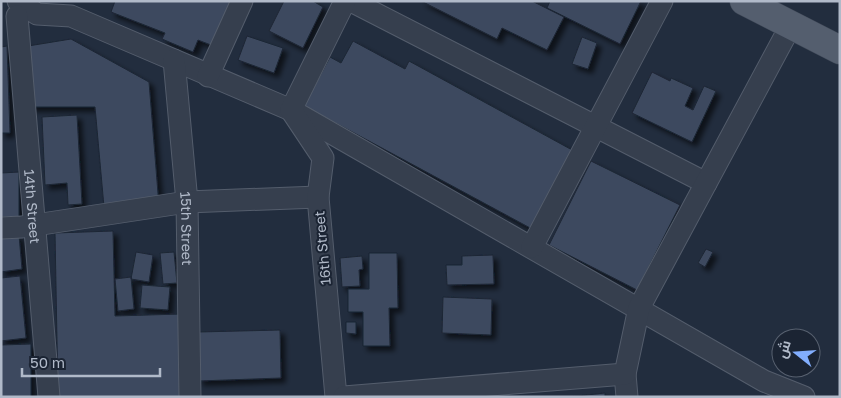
<svg xmlns="http://www.w3.org/2000/svg" width="841" height="398" font-family="'Golos Text',Cairo,sans-serif">
  <style>
    .building { fill: #3d4a5e; stroke: #1d2635; filter: url(#shadow) }
    .lines { fill: none; stroke-linecap: round; stroke-linejoin: round }
    .street-casing { stroke: #545d6c; stroke-width: 23 }
    .primary-casing { stroke: #3f4857; stroke-width: 29 }
    .street { stroke: #363f4e; stroke-width: 21 }
    .primary { stroke: #545e6e; stroke-width: 28 }
    .labels { text-anchor: middle; dominant-baseline: central; stroke-width: 4; stroke-linejoin: round; paint-order: stroke }
    .street-label { font-size: 14px; fill: #b1bac9; stroke: #1b2433 }
  </style>
  <defs>
    <filter id="shadow"><feDropShadow dx="4.5" dy="4.5" stdDeviation="2.5" flood-color="#0009"/></filter>
  </defs>
  <rect width="100%" height="100%" fill="#222d3e"/>
  <path class="building" d="M115 1H232L216 47 198 40 193 52 162 39 165 33 111 12Z
    M284 1H313L323 7 303 48 269 31Z
    M421 1H532L564 17 547 50 502 28 497 39Z
    M550 1H641L620 44 547 8Z
    M247 36 283 48 274 73 238 60Z
    M582 37 597 43 588 69 572 64Z
    M71 39 149 82 159 206 104 207 95 107H30L28 46Z
    M353 41 405 69 409 61 574 151 532 229 304 106 330 57 341 63Z
    M7 46 10 133H1V47Z
    M652 72 670 81 671 78 693 88 685 106 693 110 704 86 716 91 692 142 632 113Z
    M77 115 82 204 68 205 67 183 45 185 42 117Z
    M591 161 680 205 637 290 549 245Z
    M19 172V217H1V173Z
    M113 231 115 316 181 314 183 397H58L55 233Z
    M19 235 22 269 1 272V237Z
    M706 249 713 252 705 267 698 263Z
    M136 252 153 255 149 282 131 279Z
    M174 252 177 283 163 284 160 253Z
    M369 253H397L398 308H389L390 346H363V312H348V289H369Z
    M493 255 494 284 447 285 446 265H462V256Z
    M362 256 363 269 359 270 360 286 342 287 340 258Z
    M20 276 26 338 1 341V278Z
    M131 277 134 309 118 311 115 279Z
    M142 285 170 287 168 310 140 308Z
    M443 297 492 299 491 335 442 333Z
    M346 322H356V334L346 333Z
    M280 330 281 378 199 381 198 332Z
    M31 344V397H1V345Z
    M605 393V397H564H568Z"/>
  <g class="lines">
    <defs>
      <g id="street">
        <path d="M18 1 37 14 71 16 291 110 764 381 804 397"/>
        <path d="M351 1 706 183"/>
        <path id="s1" d="M17 16 49 397"/>
        <path id="s2" d="M174 60 187 202 190 397"/>
        <path d="M208 76 242 1"/>
        <path d="M1 228 22 227 187 202 318 197"/>
        <path d="M532 247 662 1"/>
        <path d="M625 374 627 397"/>
        <path d="M336 397 318 197 323 158 291 110 345 1"/>
        <path d="M344 397 625 374 639 308 791 25"/>
      </g>
      <path id="primary" d="M744 1 840 50"/>
    </defs>
    <use href="#street" class="street-casing"/>
    <use href="#primary" class="primary-casing"/>
    <use href="#street" class="street"/>
    <use href="#primary" class="primary"/>
  </g>
  <g class="labels">
    <g class="street-label">
      <text stroke="none"><textPath href="#s1" startOffset="191">14th Street</textPath></text>
      <text stroke="none"><textPath href="#s2" startOffset="169">15th Street</textPath></text>
      <text transform="translate(322 248) rotate(-95)">16th Street</text>
    </g>
  </g>
  <rect width="841" height="398" fill="none" stroke="#b1bac9" stroke-width="5"/>
  <g transform="translate(796 353) rotate(287)"><circle r="24" fill="#1b2433" stroke="#57606f"/>
  <path d="M0-4L9 19L0 12L-9 19Z" fill="#82aefe"/>
  <text y="-8" font-size="14" font-weight="bold" text-anchor="middle" fill="#b1bac9">ش</text>
  </g>
  <path d="M22 368v8h138v-8" fill="none" stroke="#b1bac9" stroke-width="2.5"/>
  <text x="30" y="368" font-size="15" fill="#b1bac9" stroke="#1b2433" stroke-width="4" paint-order="stroke">50 m</text>
</svg>
